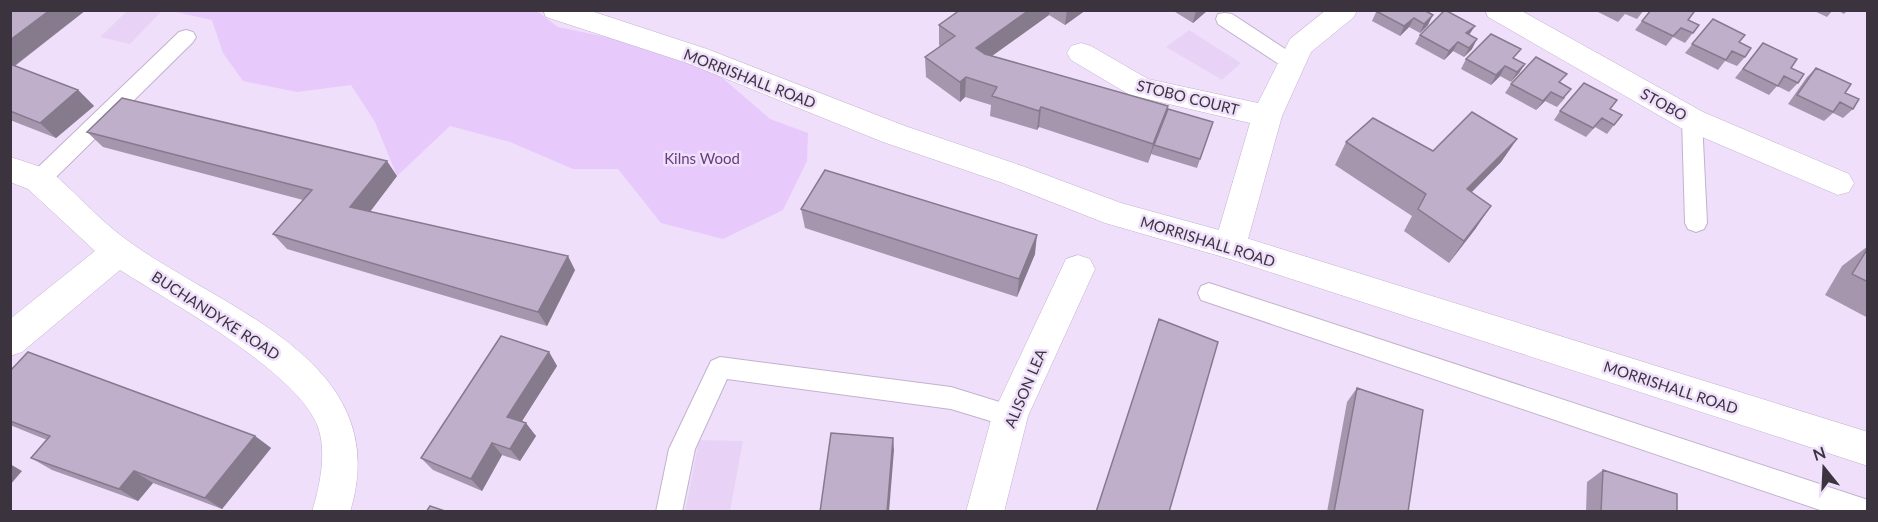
<svg xmlns="http://www.w3.org/2000/svg" width="1878" height="522" font-family="Lato,sans-serif">
  <style>
    .built { fill: #e8d3f6 }
    .green { fill: #e7cafb }
    .lines { fill: none; stroke-linecap: round; stroke-linejoin: round }
    .service-casing { stroke: #c2b2cd; stroke-width: 2 }
    .minor-casing { stroke: #c2b2cd; stroke-width: 1 }
    .tertiary-casing { stroke: #c2b2cd; stroke-width: 1 }
    .service { fill: #fff; fill-rule: evenodd }
    .minor { fill: #fff; fill-rule: evenodd }
    .tertiary { fill: #fff; fill-rule: evenodd }
    .wall { fill: #a596ae }
    .shaded-wall { fill: #867a8d }
    .building { fill: #c0afca; stroke: #867a8d; stroke-width: 1.5 }
    .labels { text-anchor: middle; dominant-baseline: central; stroke-width: 5; stroke-linejoin: round; paint-order: stroke }
    .street-label { font-size: 15px; fill: #3b343f; stroke: #efdffb }
    .park-label { font-size: 15px; fill: #663e7e; stroke: #efdffb }
  </style>
  <rect width="100%" height="100%" fill="#efdffb"/>
  <path class="built" d="M127 11H162L130 44 100 37Z
    M1189 30 1241 63 1222 80 1166 47Z
    M699 440 743 441 730 511 685 512Z"/>
  <path class="green" d="M171 11H537L558 27 697 56 770 119 808 133 807 161 783 210 723 239 661 223 618 169H573L510 142 450 126 397 176 375 122 351 85 297 92 243 81 223 53 212 20Z"/>
  <g class="lines">
    <defs>
      <path id="service" d="M1225 13 1232 14 1299 58 1302 63 1299 68 1292 70 1285 68 1218 24 1216 19 1218 14Z
        M186 30 193 32 196 37 193 42 47 186 39 188 31 186 28 180 31 174 179 32Z
        M1692 112 1699 115 1702 120 1707 223 1704 229 1696 232 1688 229 1685 223 1682 120 1685 115Z
        M1209 283 1865 499 1868 500V512H1826L1201 300 1198 293 1201 286Z
        M720 357 951 387 1019 408 1022 416 1019 424 1010 427 951 409 727 379 695 449 682 512H656L669 449 711 361Z"/>
      <path id="minor" d="M1326 10H1357L1354 17 1311 52 1282 116 1246 246 1242 255 1230 259 1218 255 1214 246 1250 123 1130 95 1071 60 1067 53 1071 46 1081 43 1091 46 1148 79 1258 103 1290 39Z
        M1485 10H1520L1703 112 1849 174 1854 183 1849 192 1838 195 1681 128 1488 17Z
        M10 157C23 161 37 165 49 171 56 175 63 183 70 189 89 207 109 228 131 243 226 311 396 362 350 512H312C320 485 327 453 318 427 298 372 170 302 120 270L22 352 10 356V319L95 251 28 189 10 182Z
        M1078 255 1090 259 1095 269 1028 416 1004 512H966L992 416 1066 259Z"/>
      <path id="tertiary" d="M543 10H588L707 49 905 126 1025 167 1121 203 1230 233 1868 432V466L1230 259 1105 223 1003 183 883 142 687 63 546 17Z"/>
    </defs>
    <use href="#service" class="service-casing"/>
    <use href="#minor" class="minor-casing"/>
    <use href="#tertiary" class="tertiary-casing"/>
    <use href="#service" class="service"/>
    <use href="#minor" class="minor"/>
    <use href="#tertiary" class="tertiary"/>
  </g>
  <path class="wall" d="M10 10H86L15 66 78 90 94 106 56 138 10 120Z
    M960 10H1086L1065 25 1049 15 992 56 1168 106 1165 116 1213 122 1197 168 1151 154 1148 163 1039 127 1037 130 990 116 991 105 965 97 960 102 926 77 925 57 941 47 939 45V25Z
    M1172 10H1208L1193 23Z
    M1377 10H1426L1428 25 1420 33 1409 27 1400 36 1372 21Z
    M1594 10H1644L1637 19 1625 14 1618 22Z
    M1812 10H1833L1827 17Z
    M1837 10H1848L1844 14Z
    M1713 19 1739 42 1745 57 1737 66 1725 61 1718 70 1685 53Z
    M1688 20 1699 25 1685 43 1673 37 1666 46 1635 30 1642 21Z
    M1420 35H1469L1472 49 1464 57 1453 51 1444 60 1415 44Z
    M1763 43 1791 68 1798 83 1789 92 1777 86 1769 95 1735 78Z
    M1466 59H1515L1525 64 1519 73 1511 82 1500 76 1491 85 1461 69Z
    M1816 68 1845 93 1853 109 1843 118 1833 113 1824 121 1788 104 1807 77Z
    M1560 83 1565 98 1557 107 1545 101 1536 110 1505 93 1511 84Z
    M1610 109 1622 115 1607 134 1595 127 1586 137 1554 120 1560 111Z
    M87 132 397 176 370 212 575 270 547 326 287 249 273 234 303 200 103 147Z
    M1517 139 1501 162 1472 192 1476 228 1449 263 1404 231 1412 216 1335 165 1346 142 1433 151Z
    M801 209 1035 254 1017 297 805 228Z
    M1868 246V318L1825 295 1842 266Z
    M549 352 557 366 522 421 536 436 520 461 502 455 482 491 433 470 421 458Z
    M10 371 255 436 271 448 222 509 153 483 138 501 52 470 31 458 47 440 10 425Z
    M1357 388 1408 512H1327L1347 402Z
    M1603 470 1677 512H1586L1587 482Z"/>
  <path class="shaded-wall" d="M50 10H86L10 69V40Z
    M1029 10H1050L1049 15 975 68 976 48Z
    M1067 10H1086L1065 25Z
    M1196 10H1208L1193 23Z
    M1433 15 1428 25 1420 33 1424 24Z
    M1414 18 1409 27 1400 36 1404 26Z
    M1475 26 1469 35 1466 33Z
    M1477 39 1472 49 1464 57 1469 48Z
    M1458 42 1453 51 1444 60 1449 51Z
    M1525 64 1519 73 1511 82 1517 72Z
    M1505 66 1500 76 1491 85 1496 75Z
    M966 77 965 97 960 102V82Z
    M78 90 94 106 56 138 40 123Z
    M1551 92 1545 101 1536 110 1543 101Z
    M1168 106 1162 126 1154 145 1148 163 1153 144Z
    M1041 107 1039 127 1037 130 1039 111Z
    M1517 139 1501 162 1453 211 1467 189Z
    M387 161 397 176 362 222 350 207Z
    M1491 206 1476 228 1449 263 1464 241Z
    M1037 235 1035 254 1017 297 1019 279Z
    M568 256 575 270 547 326 538 312Z
    M549 352 557 366 517 429 507 417Z
    M526 423 536 436 520 461 510 449Z
    M255 436 271 448 222 509 205 498Z
    M893 438 894 450 889 512H887Z
    M492 443 502 455 482 491 471 479Z
    M10 464 22 471 10 485Z
    M134 471 153 483 138 501 119 489Z"/>
  <path class="building" d="M10 10H50L10 40Z
    M960 10H1029L976 48 985 54 1168 106 1153 144 1041 107 1039 111 992 96 997 87 966 77 960 82 925 57 955 36 939 25Z
    M1377 10H1424L1433 15 1424 24 1414 18 1404 26 1376 11Z
    M1445 10 1475 26 1466 33 1477 39 1469 48 1458 42 1449 51 1420 35Z
    M1651 10H1692L1694 12 1688 20 1699 25 1693 33 1681 28 1673 36 1642 21Z
    M1713 19 1745 35 1739 42 1751 48 1745 57 1732 51 1726 60 1692 44Z
    M1491 34 1521 49 1513 58 1525 64 1517 72 1505 66 1496 75 1466 59Z
    M1763 43 1797 59 1791 68 1804 74 1798 83 1784 76 1778 86 1743 69Z
    M1536 57 1567 74 1559 82 1571 89 1563 98 1551 92 1543 101 1511 84Z
    M10 64 78 90 40 123 10 111Z
    M1816 68 1851 84 1845 93 1859 99 1853 109 1840 102 1833 112 1797 95Z
    M1584 83 1617 100 1610 109 1622 115 1614 125 1602 118 1593 128 1560 111Z
    M122 98 387 161 350 207 568 256 538 312 273 234 312 190 87 132Z
    M1168 109 1213 122 1200 159 1154 145Z
    M1472 112 1517 139 1467 189 1491 206 1464 241 1418 209 1426 194 1346 142 1373 118 1433 151Z
    M825 170 1037 235 1019 279 801 209Z
    M1868 248V282L1852 274Z
    M1159 319 1218 342 1169 512H1096Z
    M501 336 549 352 507 417 526 423 510 449 492 443 471 479 421 458Z
    M28 352 255 436 205 498 134 471 119 489 31 458 50 436 10 421V371Z
    M1357 388 1423 410 1408 512H1334Z
    M831 433 893 438 887 512H820Z
    M1603 470 1677 494V512H1601Z
    M430 506 448 512H426Z"/>
  <g class="labels">
    <g class="street-label">
      <text transform="translate(750 78) rotate(21)">MORRISHALL ROAD</text>
      <text transform="translate(1188 97) rotate(14)">STOBO COURT</text>
      <text transform="translate(1664 104) rotate(29)">STOBO</text>
      <text transform="translate(1208 241) rotate(17)">MORRISHALL ROAD</text>
      <text transform="translate(216 315) rotate(33)">BUCHANDYKE ROAD</text>
      <text transform="translate(1671 387) rotate(18)">MORRISHALL ROAD</text>
      <text transform="translate(1025 388) rotate(-67)">ALISON LEA</text>
    </g>
    <g class="park-label">
      <text x="702" y="158">Kilns Wood</text>
    </g>
  </g>
  <rect width="1878" height="522" fill="none" stroke="#3b343f" stroke-width="24"/>
  <g transform="translate(1824 468) rotate(342)" stroke="#efdffb" stroke-width="4.5" paint-order="stroke">
  <path d="M0-4.5L10 22L0 15L-10 22Z" fill="#3b343f"/>
  <text y="-9" font-size="16" font-weight="bold" text-anchor="middle" fill="#3b343f">N</text>
  </g>
</svg>
